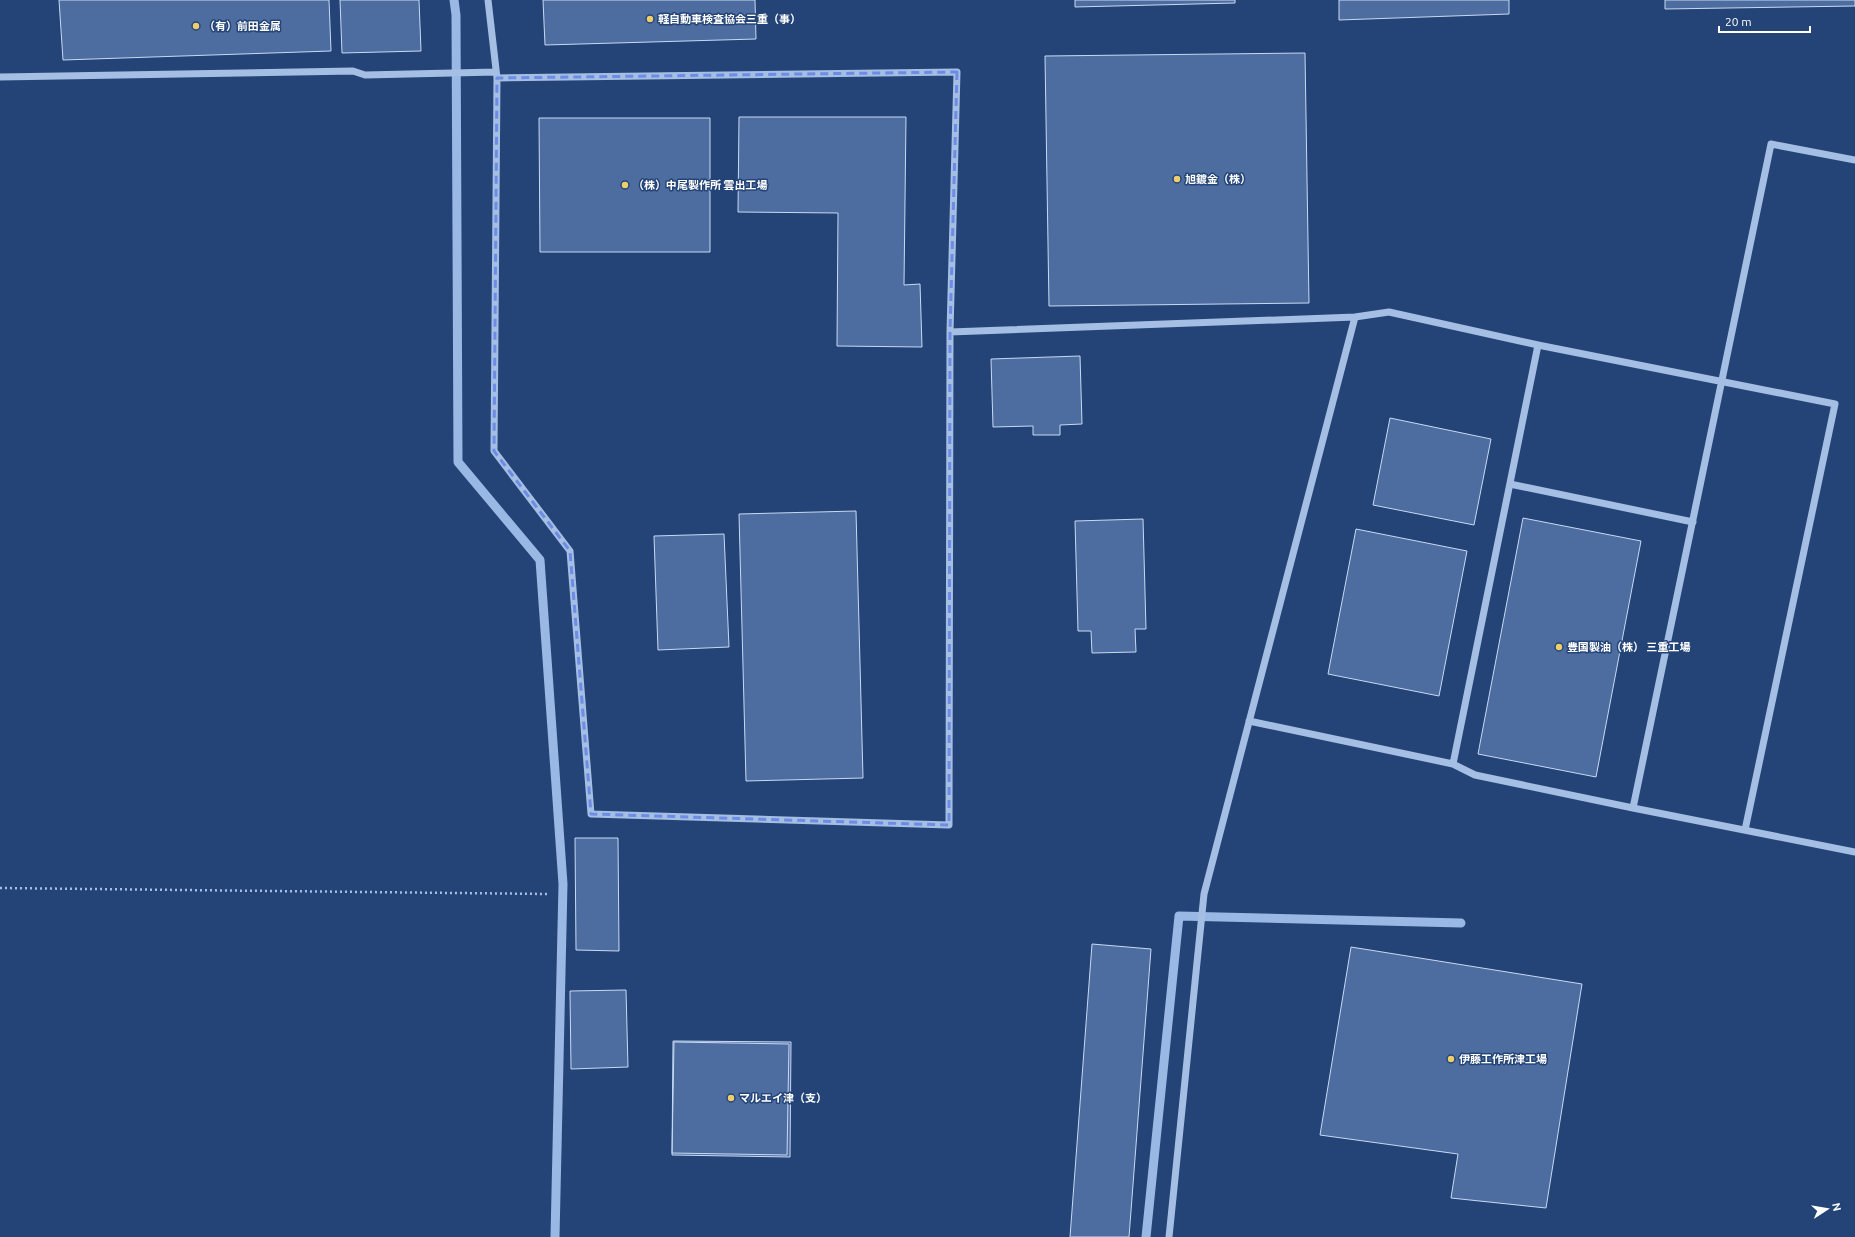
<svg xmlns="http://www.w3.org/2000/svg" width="1855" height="1237" font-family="Ubuntu,'Noto Sans JP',sans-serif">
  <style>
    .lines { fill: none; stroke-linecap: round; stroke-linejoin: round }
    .stream { stroke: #9ab8e4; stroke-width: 9 }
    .building { fill: #4d6da1; stroke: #c8d9f3 }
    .path { stroke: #a5bee3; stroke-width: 2.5; stroke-dasharray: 2 3; stroke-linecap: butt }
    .minor { stroke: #a5bee3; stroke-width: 7 }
    .marked { fill: none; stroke: #6c8ce6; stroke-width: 3; stroke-dasharray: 8 5; stroke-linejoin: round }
    .poi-dot { fill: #edce6a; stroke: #244477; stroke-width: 1.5 }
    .labels { text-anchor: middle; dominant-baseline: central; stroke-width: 3; stroke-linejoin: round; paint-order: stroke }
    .poi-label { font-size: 11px; font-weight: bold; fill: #fff; stroke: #244477; text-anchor: start }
  </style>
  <rect width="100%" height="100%" fill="#244477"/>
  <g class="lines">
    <path class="stream" d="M454 0 456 15 458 462 540 560 563 884 555 1237
      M1146 1237 1179 916 1461 923"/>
  </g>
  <path class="building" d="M59 0H329L331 51 63 60Z
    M340 0H419L421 51 342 53Z
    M543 0H755L756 39 545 45Z
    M1075 0H1235V3L1075 7Z
    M1339 0H1509V14L1339 20Z
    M1665 0H1855V6L1665 9Z
    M1305 53 1309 303 1049 306 1045 56Z
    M739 117H906L904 285 920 284 922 347 837 346 838 213 738 212Z
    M539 118H710V252H540Z
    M1080 356 1082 424 1060 425V435H1033V426L993 427 991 359Z
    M1390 418 1491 439 1474 525 1373 505Z
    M856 511 863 778 746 781 739 514Z
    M1523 518 1641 541 1596 777 1478 754Z
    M1143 519 1146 629H1135L1136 652 1092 653 1091 631H1078L1075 521Z
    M1356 529 1467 551 1439 696 1328 674Z
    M724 534 729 647 658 650 654 536Z
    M575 838H618L619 951 576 950Z
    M1092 944 1151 949 1129 1237H1070Z
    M1351 947 1582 984 1546 1208 1451 1198 1458 1154 1320 1135Z
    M626 990 628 1067 571 1069 570 991Z
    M673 1041 791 1042 790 1157 672 1155Z
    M674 1042 789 1044 787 1155 672 1153Z"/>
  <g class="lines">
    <path class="path" d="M0 888 547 894"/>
    <path class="minor" d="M488 0 497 78 494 451 570 551 591 814 949 825 950 332 957 72 497 78
      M0 77 353 71 365 75 496 72
      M1355 317 1389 312 1538 345 1835 404 1745 830
      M950 332 1355 317 1204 894 1169 1237
      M1510 484 1693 522
      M1249 721 1453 764 1475 775 1633 808 1855 852
      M1453 764 1538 345
      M1633 808 1771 144 1855 160"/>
  </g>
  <path class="marked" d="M957 72 950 332 949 825 591 814 570 551 494 451 497 78Z"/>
  <g class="poi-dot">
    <circle cx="650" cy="19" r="4"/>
    <circle cx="196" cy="26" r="4"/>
    <circle cx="1177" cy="179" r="4"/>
    <circle cx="625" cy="185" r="4"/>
    <circle cx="1559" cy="647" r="4"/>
    <circle cx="1451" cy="1059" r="4"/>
    <circle cx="731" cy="1098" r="4"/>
  </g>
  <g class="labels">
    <g class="poi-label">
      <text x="658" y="19">軽自動車検査協会三重（事）</text>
      <text x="204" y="26">（有）前田金属</text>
      <text x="1185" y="179">旭鍍金（株）</text>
      <text x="633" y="185">（株）中尾製作所 雲出工場</text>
      <text x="1567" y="647">豊国製油（株） 三重工場</text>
      <text x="1459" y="1059">伊藤工作所津工場</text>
      <text x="739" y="1098">マルエイ津（支）</text>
    </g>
  </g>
  <g transform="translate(1827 1209) rotate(78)" stroke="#244477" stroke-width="3" paint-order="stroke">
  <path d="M0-3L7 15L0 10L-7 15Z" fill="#ffffff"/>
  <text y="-6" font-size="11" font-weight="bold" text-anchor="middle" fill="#ffffff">N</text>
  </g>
  <path d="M1719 26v6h91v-6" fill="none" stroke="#ffffff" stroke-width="2"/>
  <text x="1725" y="26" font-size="12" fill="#ffffff" stroke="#244477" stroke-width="3" paint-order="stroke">20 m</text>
</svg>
